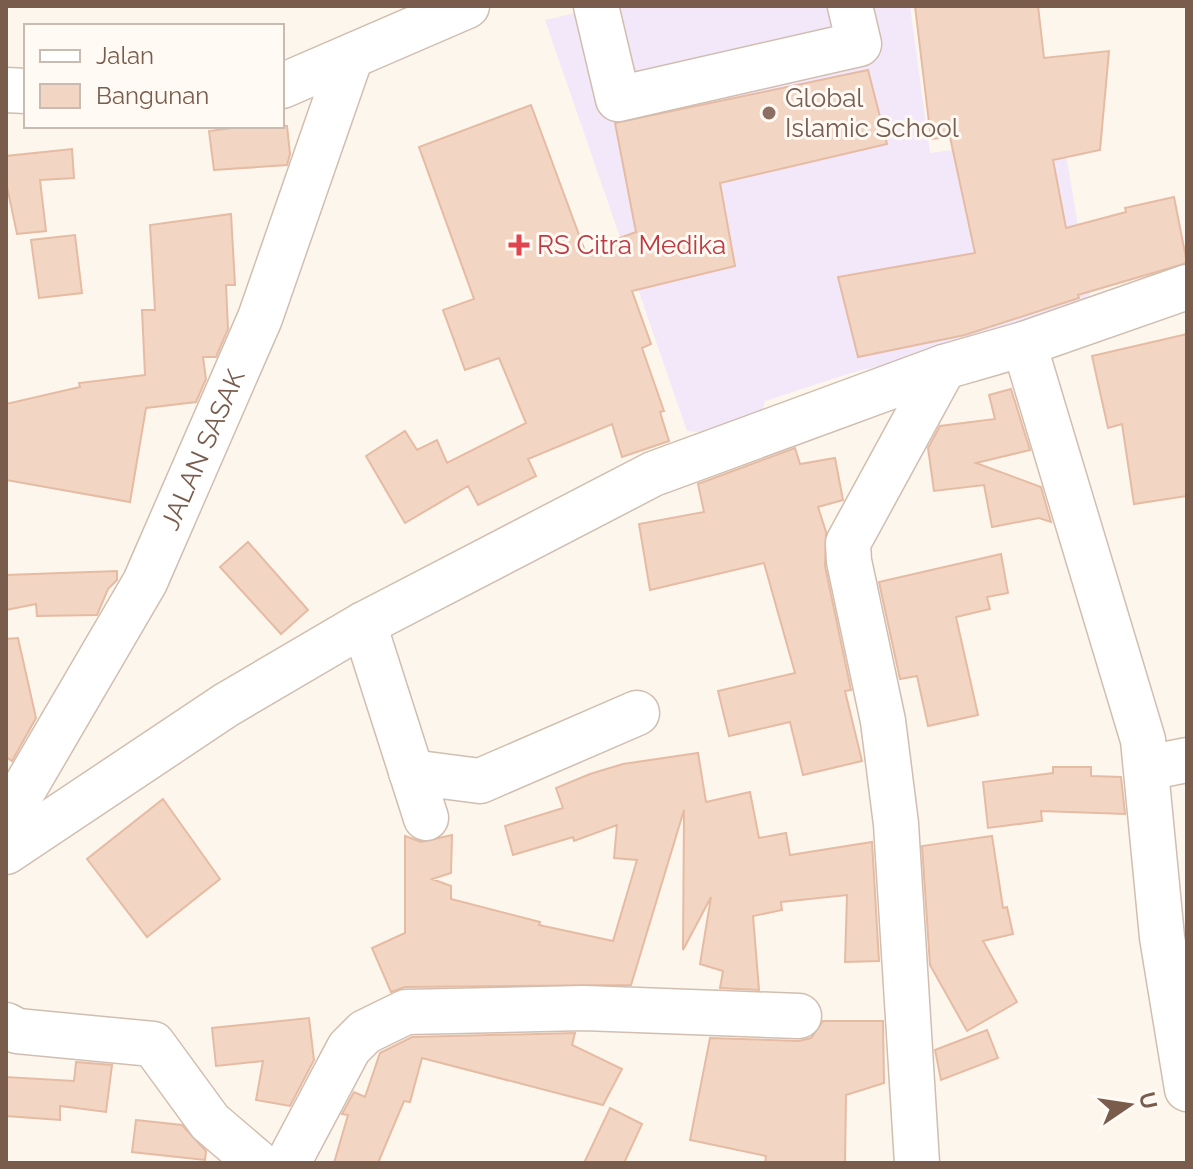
<svg xmlns="http://www.w3.org/2000/svg" width="1193" height="1169" font-family="Raleway,sans-serif">
  <style>
    .education { fill: #f3e8fa }
    .building { fill: #f3d5c3; stroke: #e6bba3; stroke-width: 2 }
    .lines { fill: none; stroke-linecap: round; stroke-linejoin: round }
    .minor-casing { stroke: #d1beb0; stroke-width: 47 }
    .minor { stroke: #fff; stroke-width: 44 }
    .education-dot { fill: #8d6e63; stroke: #fffaf3; stroke-width: 3 }
    .health-dot { fill: #e0444e; stroke: #fffaf3; stroke-width: 3 }
    .labels { text-anchor: middle; dominant-baseline: central; stroke-width: 6; stroke-linejoin: round; paint-order: stroke }
    .education-label { font-size: 26px; fill: #785e54; stroke: #fffaf3; text-anchor: start }
    .health-label { font-size: 26px; fill: #be3a42; stroke: #fffaf3; text-anchor: start }
    .street-label { font-size: 26px; fill: #7a5c4d; stroke: #fffaf3 }
  </style>
  <rect width="100%" height="100%" fill="#fdf6ec"/>
  <path class="education" d="M606 6H910L930 153 1063 135 1093 316 854 372 765 401 760 423 721 434 687 431 545 20Z"/>
  <path class="building" d="M915 6H1038L1044 58 1109 51 1100 150 1053 160 1066 228 1126 212 1125 208 1174 197 1187 263 1078 295 1079 298 965 335 858 357 838 277 975 253 950 137 931 139Z
    M868 70 887 144 720 183 735 266 632 291 651 344 642 348 664 411 660 412 669 441 622 457 612 424 528 459 536 476 478 505 468 486 405 523 366 456 405 431 417 450 437 440 447 463 526 423 499 358 465 370 443 310 474 299 419 147 531 105 585 251 636 232 615 123Z
    M247 126H287L290 154 287 165 214 170 209 131Z
    M72 149 74 178 40 180 46 231 17 234 6 182V156Z
    M231 214 235 285H226L228 329 216 357H203L206 379 196 402 146 408 130 502 6 480V404L80 387 79 383 145 375 142 310H155L150 225Z
    M75 235 82 293 39 298 31 240Z
    M1187 334V496L1134 504 1122 424 1108 428 1092 356Z
    M1011 389 1030 450 976 463 1041 487 1051 522 1039 518 992 527 984 485 934 491 928 448 940 426 995 419 989 395Z
    M795 448 800 464 835 458 843 500 818 507 826 532 825 566 851 690 845 691 862 761 803 775 790 722 729 736 718 691 795 673 764 563 650 590 639 524 704 512 698 484Z
    M248 542 308 610 281 634 220 567Z
    M1001 554 1008 593 987 597 990 609 956 617 978 715 928 726 917 676 900 679 879 582Z
    M117 571V580L108 589 97 615 37 616 36 604 6 610V575Z
    M18 638 36 718 12 761 6 757V639Z
    M698 753 706 802 750 792 759 838 786 833 790 855 872 842 879 961 845 962 847 895 781 902 782 910 753 916 759 990 720 988 723 971 700 964 711 897 683 950 684 810 631 985 405 987 391 992 372 948 405 933V836L421 842 452 835 451 873 432 879 451 886V899L540 922 539 925 613 941 637 860 614 858 617 825 574 841 573 837 513 855 505 826 563 808 556 788 590 774 623 764Z
    M1053 767H1091V776L1121 777 1125 814 1041 811 1042 821 988 828 983 782 1053 773Z
    M163 799 220 879 147 937 87 859Z
    M992 836 1003 908 1007 907 1013 934 983 941 1017 1002 967 1031 930 965 922 846Z
    M309 1018 314 1060 290 1106 256 1100 263 1061 216 1066 212 1028Z
    M823 1021H883L884 1083 846 1095 845 1163H765L766 1156 690 1140 710 1038 799 1041 811 1038Z
    M987 1030 998 1058 941 1080 935 1050Z
    M575 1033 572 1045 622 1069 603 1105 422 1058 410 1102 404 1101 378 1163H334L348 1115 342 1114 354 1092 365 1097 380 1053 412 1037Z
    M76 1062 112 1065 106 1112 60 1106V1120L6 1116V1077L74 1081Z
    M610 1108 642 1124 624 1163H584Z
    M136 1120 182 1125 206 1151 205 1160 132 1152Z"/>
  <g class="lines">
    <defs>
      <g id="minor">
        <path d="M596 6 618 99 859 44 850 6"/>
        <path d="M282 86 467 6"/>
        <path d="M6 90 26 91"/>
        <path d="M1024 344 1143 740 1162 937 1187 1089"/>
        <path d="M364 624 426 818"/>
        <path d="M1147 768 1187 760"/>
        <path d="M411 772 480 781 637 713"/>
        <path id="s1" d="M6 820 145 582 260 318 350 59"/>
        <path d="M6 852 226 705 364 624 653 474 944 367 1024 344 1187 287"/>
        <path d="M6 1025 17 1031 153 1044 210 1122 258 1163"/>
        <path d="M288 1163 349 1048 365 1032 406 1012 584 1008 799 1016"/>
        <path d="M917 1163 896 824 883 721 849 561 848 543 944 367"/>
      </g>
    </defs>
    <use href="#minor" class="minor-casing"/>
    <use href="#minor" class="minor"/>
  </g>
  <circle class="education-dot" cx="769" cy="113" r="8"/>
  <path class="health-dot" d="M515 233h8v8h8v8h-8v8h-8v-8h-8v-8h8z"/>
  <g class="labels">
    <g class="education-label">
      <text x="785" y="98">Global<tspan x="785" dy="30">Islamic School</tspan></text>
    </g>
    <g class="health-label">
      <text x="537" y="245">RS Citra Medika</text>
    </g>
    <g class="street-label">
      <text stroke="none"><textPath href="#s1" startOffset="420">JALAN SASAK</textPath></text>
    </g>
  </g>
  <rect width="1193" height="1169" fill="none" stroke="#7a5c4d" stroke-width="16"/>
  <rect x="24" y="24" width="260" height="104" fill="#fffaf3" stroke="#cabbb1" stroke-width="2"/>
  <rect x="40" y="50" width="40" height="12" fill="#ffffff" stroke="#cabbb1" stroke-width="2"/>
  <text x="96" y="64" font-size="24" fill="#7a5c4d">Jalan</text>
  <rect x="40" y="84" width="40" height="24" fill="#f3d5c3" stroke="#cabbb1" stroke-width="2"/>
  <text x="96" y="104" font-size="24" fill="#7a5c4d">Bangunan</text>
  <g transform="translate(1129 1105) rotate(77)" stroke="#fffaf3" stroke-width="6" paint-order="stroke">
  <path d="M0-6L14 30L0 20L-14 30Z" fill="#7a5c4d"/>
  <text y="-12" font-size="22" font-weight="bold" text-anchor="middle" fill="#7a5c4d">U</text>
  </g>
</svg>
